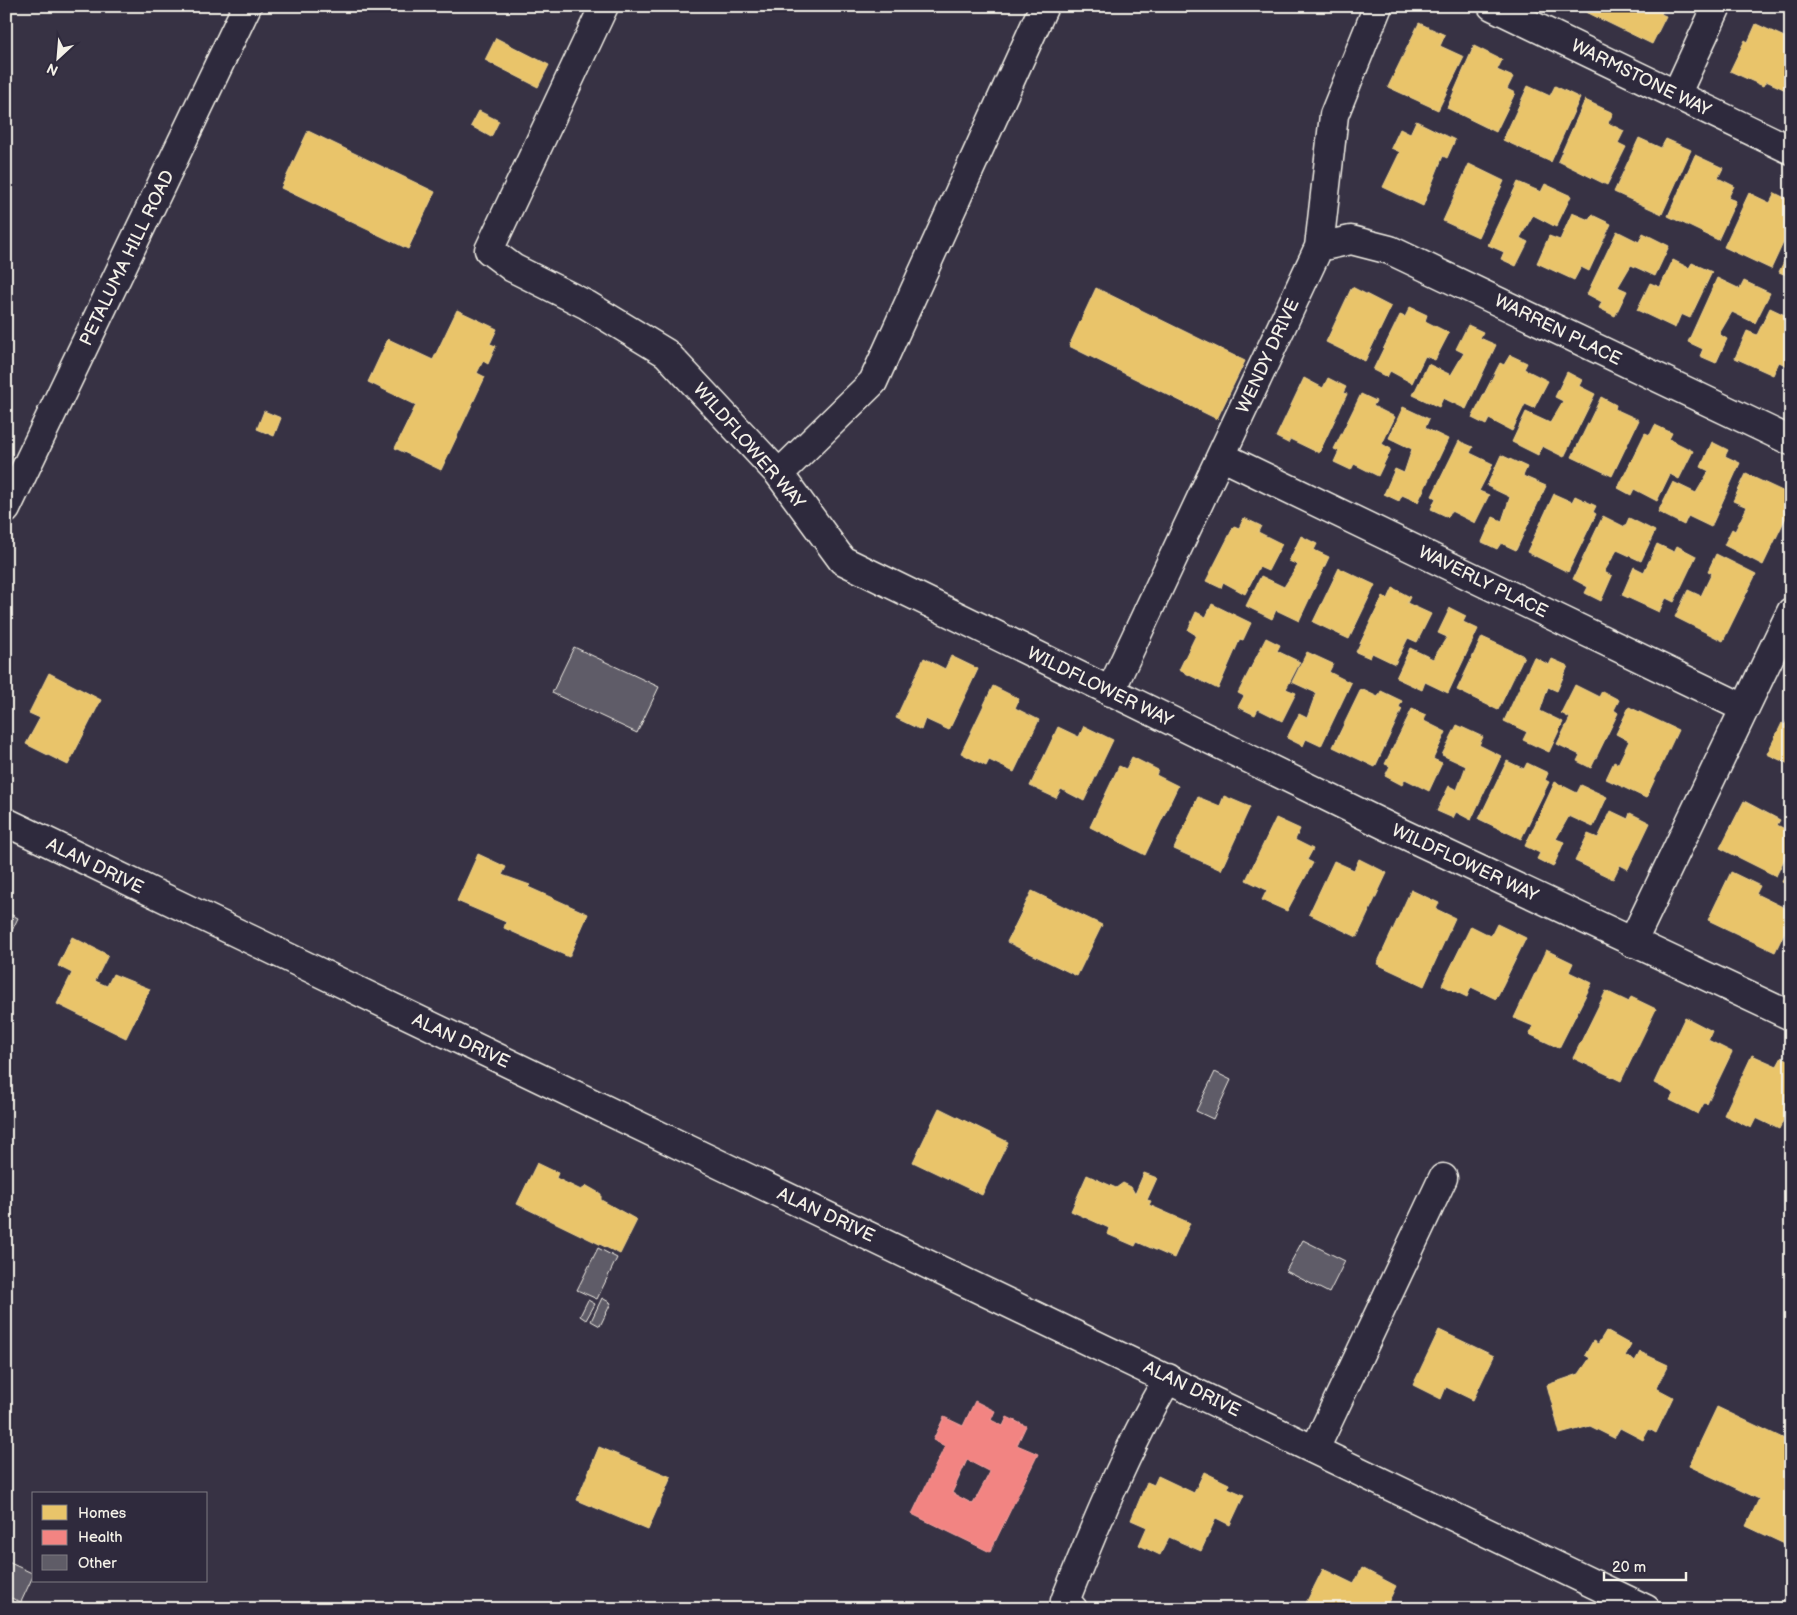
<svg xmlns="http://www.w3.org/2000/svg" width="1797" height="1615" font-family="'Balsamiq Sans',sans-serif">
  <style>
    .homes { fill: #e9c46a; stroke: #ecd290 }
    .health { fill: #f28482; stroke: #f3a5a1; fill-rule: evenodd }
    .building { fill: #5f5c67; stroke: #f4f1e8 }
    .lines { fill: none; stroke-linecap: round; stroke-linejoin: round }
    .minor-casing { stroke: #f4f1e8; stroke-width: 31 }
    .major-casing { stroke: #f4f1e8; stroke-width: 31 }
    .minor { stroke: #2f2a3d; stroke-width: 28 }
    .major { stroke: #2f2a3d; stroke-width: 28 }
    .labels { text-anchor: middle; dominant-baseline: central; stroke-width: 5; stroke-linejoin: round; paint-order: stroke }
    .street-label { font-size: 18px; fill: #f4f1e8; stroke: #2f2a3d }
  </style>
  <rect width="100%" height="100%" fill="#373244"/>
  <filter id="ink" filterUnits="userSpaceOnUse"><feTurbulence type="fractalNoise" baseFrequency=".02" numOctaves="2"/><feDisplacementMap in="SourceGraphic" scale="10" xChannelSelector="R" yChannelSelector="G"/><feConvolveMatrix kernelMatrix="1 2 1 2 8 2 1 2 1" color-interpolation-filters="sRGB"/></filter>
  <g filter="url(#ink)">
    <path class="homes" d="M1579 6H1665L1661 14 1666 16 1652 44 1578 8Z
      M1779 6H1791V12Z
      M1419 23 1445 35 1440 46 1464 57 1438 110 1388 87Z
      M1756 24 1791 40V81L1786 90 1766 81 1763 86 1730 71 1745 40 1748 42Z
      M496 38 549 65 538 87 485 60Z
      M1474 46 1502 60 1497 70 1513 77 1507 89 1515 93 1496 132 1447 108Z
      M1528 86 1550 96 1555 86 1580 98 1551 162 1503 140Z
      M1585 100 1613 113 1608 123 1624 131 1618 143 1626 147 1607 185 1558 161Z
      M479 111 499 121 491 137 471 126Z
      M1416 121 1455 140 1447 158 1443 156 1423 206 1383 187 1400 152 1391 148 1400 129 1410 134Z
      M308 131 435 192 408 249 281 188Z
      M1639 138 1661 148 1666 139 1691 150 1662 214 1614 192Z
      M1695 155 1723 168 1718 178 1734 186 1728 198 1736 201 1718 240 1668 216Z
      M1469 164 1504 181 1478 237 1443 221Z
      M1518 182 1541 192 1545 184 1571 196 1556 227 1533 215 1520 238 1528 242 1516 266 1501 259 1504 252 1488 245Z
      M1749 193 1770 203 1775 193 1791 201V226L1771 269 1724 247Z
      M1572 213 1589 220 1592 215 1611 224 1589 271 1581 267 1574 280 1537 263 1549 236 1560 240Z
      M1617 231 1639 242 1643 233 1669 246 1655 276 1631 265 1618 287 1627 291 1615 316 1599 308 1602 302 1587 294Z
      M1791 247V277L1779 272Z
      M1673 260 1689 268 1692 263 1712 272 1690 318 1681 314 1675 328 1637 310 1650 283 1660 287Z
      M1717 278 1740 289 1744 281 1770 293 1755 323 1732 312 1719 334 1727 339 1716 363 1700 356 1703 349 1688 342Z
      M1352 287 1391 307 1365 361 1326 342Z
      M1096 288 1245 361 1217 419 1069 346Z
      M1410 307 1427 315 1425 321 1449 333 1435 360 1425 356 1412 383 1390 371 1387 377 1373 370 1400 315 1405 317Z
      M1770 308 1787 316 1791 311V359L1788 366 1779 362 1773 375 1735 358 1747 331 1757 335Z
      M457 310 497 329 490 344 496 346 488 364 483 361 477 373 485 377 441 470 395 448 416 405 368 382 388 339 433 360Z
      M1468 325 1483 332 1480 338 1496 345 1466 409 1443 398 1439 407 1413 395 1428 364 1451 375 1464 353 1456 349Z
      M1510 355 1527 363 1524 369 1548 381 1534 408 1525 404 1512 431 1489 419 1486 425 1472 418 1500 363 1504 365Z
      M1567 372 1582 380 1579 386 1595 394 1564 457 1542 446 1538 455 1512 442 1526 412 1550 423 1563 401 1555 397Z
      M1304 378 1323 388 1328 378 1346 387 1343 393 1347 394 1319 453 1290 439 1288 443 1276 437Z
      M1361 394 1376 401 1373 406 1395 417 1382 444 1391 449 1378 476 1354 464 1351 470 1334 462 1339 451 1334 449Z
      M1601 397 1616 405 1615 409 1639 420 1612 476 1572 457Z
      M1403 407 1429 419 1425 428 1448 439 1418 502 1402 495 1399 501 1384 494 1395 469 1404 473 1412 449 1389 438Z
      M264 411 281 418 274 436 257 429Z
      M1655 425 1672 433 1669 439 1693 451 1679 479 1670 474 1657 501 1634 489 1631 495 1618 488 1645 433 1650 435Z
      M1459 441 1473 447 1470 453 1493 464 1479 491 1489 495 1475 523 1451 511 1448 517 1431 509 1436 498 1432 496Z
      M1712 442 1728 450 1725 456 1740 463 1711 527 1688 516 1684 525 1658 512 1673 482 1696 493 1709 471 1701 467Z
      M1501 455 1527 467 1523 476 1546 486 1516 550 1501 543 1497 549 1482 542 1493 517 1502 521 1510 497 1487 486Z
      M1746 474 1791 495V507L1763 565 1724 545 1732 529 1735 531 1747 507 1733 501Z
      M1554 494 1572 502 1575 496 1596 506 1593 512 1596 514 1568 572 1527 552Z
      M1603 516 1625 527 1629 518 1655 531 1641 561 1617 550 1604 572 1612 576 1601 601 1585 593 1588 587 1573 579Z
      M1244 518 1261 526 1258 532 1282 544 1268 571 1259 567 1245 594 1223 582 1221 588 1206 581 1234 526 1239 528Z
      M1301 536 1317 544 1314 550 1329 557 1299 621 1276 610 1272 619 1246 606 1261 576 1284 587 1298 565 1289 561Z
      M1657 544 1674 552 1677 546 1696 556 1674 602 1666 598 1659 612 1622 595 1634 567 1644 572Z
      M1716 554 1756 574 1723 641 1675 617 1688 590 1701 596 1712 573 1708 571Z
      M1339 568 1375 585 1349 639 1313 622Z
      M1393 588 1410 597 1407 603 1431 614 1417 642 1408 638 1395 664 1372 653 1370 658 1356 652 1383 596 1388 599Z
      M1212 604 1251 623 1243 640 1240 639 1218 689 1179 670 1196 635 1188 630 1196 612 1206 617Z
      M1450 608 1466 616 1463 622 1478 629 1448 693 1425 682 1422 690 1396 678 1410 648 1433 659 1447 637 1438 633Z
      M1482 637 1524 656 1498 710 1457 690Z
      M1266 638 1280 645 1277 651 1300 662 1286 689 1296 693 1282 721 1258 709 1255 715 1238 707 1244 696 1238 693Z
      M1307 652 1333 664 1329 672 1351 683 1321 746 1306 739 1303 746 1287 738 1299 714 1307 718 1316 693 1292 682Z
      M951 656 978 669 949 730 925 719 921 730 896 718 924 658 945 669Z
      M1534 657 1549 665 1552 659 1568 666 1557 691 1548 687 1540 711 1563 722 1549 752 1523 740 1527 732 1504 721Z
      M49 673 101 700 68 765 26 744 40 718 29 713Z
      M1575 685 1599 697 1602 691 1619 700 1614 710 1618 713 1591 768 1577 761 1580 755 1557 744 1570 718 1561 713Z
      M993 686 1019 699 1015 708 1039 720 1014 772 989 760 986 766 961 753Z
      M1361 689 1378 697 1381 691 1402 701 1399 707 1402 709 1375 767 1333 747Z
      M1629 707 1678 730 1646 798 1606 779 1614 762 1618 764 1629 741 1616 734Z
      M1412 709 1426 715 1424 721 1446 732 1433 759 1442 763 1429 791 1405 779 1402 785 1385 776 1390 766 1385 764Z
      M1791 712V765L1767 754 1782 723 1785 725Z
      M1457 725 1483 737 1479 745 1501 756 1471 820 1456 812 1453 818 1437 811 1449 786 1457 790 1466 766 1442 755Z
      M1084 726 1113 740 1084 801 1061 789 1056 798 1030 786 1058 727 1079 737Z
      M1132 757 1158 770 1156 775 1178 786 1145 855 1090 827 1119 766 1126 769Z
      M1507 761 1524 769 1527 763 1548 773 1545 780 1549 782 1521 839 1479 819Z
      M1555 782 1577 793 1581 785 1607 797 1593 827 1569 816 1556 839 1564 842 1553 867 1537 859 1540 853 1525 846Z
      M1224 796 1250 807 1221 870 1174 849 1198 797 1220 806Z
      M1744 801 1780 820 1777 825 1791 832V846L1776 876 1720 848Z
      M1611 811 1628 819 1630 813 1650 823 1628 869 1620 865 1613 879 1575 861 1588 834 1598 838Z
      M1276 818 1300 829 1295 840 1313 849 1307 860 1313 863 1287 911 1262 900 1267 890 1246 880Z
      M478 854 506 867 502 875 530 885 528 887 588 914 569 957 504 928 506 922 457 901Z
      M1359 859 1387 873 1357 937 1309 914 1334 861 1354 870Z
      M1791 865V886L1782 882Z
      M1731 872 1760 886 1756 894 1791 911V919L1775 952 1708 920Z
      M1411 890 1439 903 1436 909 1455 918 1424 986 1377 964Z
      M1032 891 1102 925 1077 976 1007 942Z
      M1497 924 1526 938 1496 999 1471 987 1467 997 1442 985 1471 926 1491 936Z
      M72 937 108 955 95 981 107 986 113 974 150 989 126 1038 57 1004 72 973 58 966Z
      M1546 950 1573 963 1569 972 1592 983 1559 1048 1529 1034 1533 1026 1514 1018Z
      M1606 991 1629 1002 1631 997 1656 1009 1621 1081 1573 1058Z
      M1685 1017 1712 1031 1708 1040 1732 1052 1707 1104 1704 1103 1698 1114 1670 1100 1674 1093 1654 1083Z
      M1752 1055 1777 1066 1782 1057 1791 1061V1105L1779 1129 1756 1118 1751 1128 1724 1115Z
      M939 1108 1008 1142 982 1195 913 1162Z
      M537 1163 558 1173 556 1178 581 1190 587 1186 601 1194V1200L637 1220 620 1254 517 1204Z
      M1144 1173 1157 1178 1147 1200 1151 1201 1149 1205 1190 1223 1174 1258 1137 1242 1135 1246 1107 1234 1109 1228 1071 1211 1087 1175 1116 1188 1123 1183 1131 1187 1135 1194Z
      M1439 1330 1494 1356 1473 1400 1446 1387 1441 1399 1413 1385Z
      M1606 1331 1631 1345 1625 1356 1635 1361 1640 1352 1668 1365 1656 1388 1673 1397 1656 1433 1649 1429 1643 1440 1620 1428 1614 1438 1590 1426 1560 1434 1547 1385 1579 1374 1590 1358 1585 1355 1593 1341 1598 1344Z
      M1717 1407 1791 1442V1547L1746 1526 1759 1499 1689 1466Z
      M599 1447 671 1477 648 1530 577 1500Z
      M1204 1472 1229 1484 1228 1488 1244 1495 1230 1525 1216 1518 1201 1551 1169 1537 1160 1555 1139 1545 1147 1527 1131 1520 1147 1482 1154 1485 1158 1476 1194 1493Z
      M1362 1568 1396 1586 1385 1609H1303L1323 1569 1354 1584Z"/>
    <path class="health" d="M975 1401 995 1411 991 1420 1003 1426 1007 1417 1026 1426 1017 1445 1038 1454 990 1552 912 1514 945 1446 933 1440 944 1417 963 1426ZM967 1460 990 1472 973 1504 952 1493Z"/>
    <path class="building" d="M574 647 659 687 637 733 552 693Z
      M6 912 18 918 6 943Z
      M1215 1072 1231 1080 1213 1119 1196 1111Z
      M1303 1240 1345 1261 1329 1293 1286 1271Z
      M598 1248 617 1258 597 1299 577 1290Z
      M602 1298 611 1303 600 1326 591 1321Z
      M588 1300 595 1304 586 1320 580 1316Z
      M6 1561 34 1574 21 1602 6 1596Z"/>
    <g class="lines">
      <defs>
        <path id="minor" d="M604 6 489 250 513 268 587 305 666 353 779 474 842 560 1395 830 1791 1016
          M1492 6 1791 150
          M1676 95 1717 6
          M1319 247 1351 240 1390 250 1791 441
          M1221 456 1744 708
          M779 474 873 382 1044 6
          M1110 692 1319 247 1334 115 1378 6
          M6 822 1646 1609
          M1632 943 1791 612
          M1315 1449 1443 1178
          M1073 1609 1065 1601C1095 1525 1127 1449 1168 1378"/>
        <path id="major" d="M6 509 247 6"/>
      </defs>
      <use href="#minor" class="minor-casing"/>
      <use href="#major" class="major-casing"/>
      <use href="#minor" class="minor"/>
      <use href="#major" class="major"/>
    </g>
  </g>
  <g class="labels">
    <g class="street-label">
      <text transform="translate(1641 78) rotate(26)">WARMSTONE WAY</text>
      <text transform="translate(127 258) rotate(-64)">PETALUMA HILL ROAD</text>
      <text transform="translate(1558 330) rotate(26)">WARREN PLACE</text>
      <text transform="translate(1268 356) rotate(-65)">WENDY DRIVE</text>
      <text transform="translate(749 446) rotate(49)">WILDFLOWER WAY</text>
      <text transform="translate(1483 582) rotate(26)">WAVERLY PLACE</text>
      <text transform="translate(1100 687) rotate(26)">WILDFLOWER WAY</text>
      <text transform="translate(1465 863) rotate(25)">WILDFLOWER WAY</text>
      <text transform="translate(95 866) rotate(26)">ALAN DRIVE</text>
      <text transform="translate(461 1041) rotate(25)">ALAN DRIVE</text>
      <text transform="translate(826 1215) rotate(25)">ALAN DRIVE</text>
      <text transform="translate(1192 1389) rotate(26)">ALAN DRIVE</text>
    </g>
  </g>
  <rect width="1797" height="1615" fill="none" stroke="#2f2a3d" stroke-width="25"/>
  <rect x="12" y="12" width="1772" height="1590" fill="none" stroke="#f4f1e8" stroke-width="2" filter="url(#ink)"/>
  <rect x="32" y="1492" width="175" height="90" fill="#2f2a3d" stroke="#7e7a81"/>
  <rect x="42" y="1505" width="25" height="15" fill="#e9c46a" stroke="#7e7a81"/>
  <text x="78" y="1518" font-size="15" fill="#f4f1e8">Homes</text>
  <rect x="42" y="1530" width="25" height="15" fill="#f28482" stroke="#7e7a81"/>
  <text x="78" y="1542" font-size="15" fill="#f4f1e8">Health</text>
  <rect x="42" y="1555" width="25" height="15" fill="#5f5c67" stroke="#7e7a81"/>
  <text x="78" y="1568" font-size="15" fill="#f4f1e8">Other</text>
  <g transform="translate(58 58) rotate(206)" stroke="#2f2a3d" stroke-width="4" paint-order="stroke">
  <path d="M0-4L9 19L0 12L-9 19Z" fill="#f4f1e8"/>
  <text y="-8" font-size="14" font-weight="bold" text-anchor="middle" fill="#f4f1e8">N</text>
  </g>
  <path d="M1604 1572v8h82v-8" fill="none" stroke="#f4f1e8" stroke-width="2.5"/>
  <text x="1612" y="1572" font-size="15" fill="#f4f1e8" stroke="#2f2a3d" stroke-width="4" paint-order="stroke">20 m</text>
</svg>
